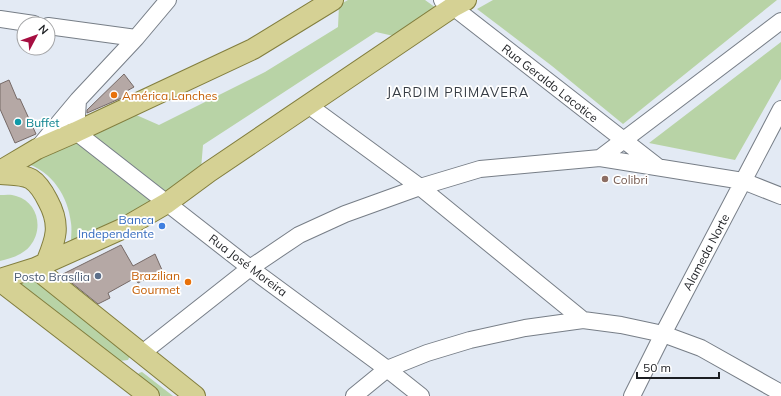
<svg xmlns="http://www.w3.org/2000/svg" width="781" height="396" font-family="Mulish,sans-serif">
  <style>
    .green { fill: #b8d3a6 }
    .building { fill: #b5a8a5; stroke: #766a67 }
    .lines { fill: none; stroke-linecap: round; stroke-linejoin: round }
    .minor-casing { stroke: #777e87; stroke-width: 18 }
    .major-casing { stroke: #827e3e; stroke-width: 22 }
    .minor { stroke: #fff; stroke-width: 16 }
    .major { stroke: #d5d194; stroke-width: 20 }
    .food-dot { fill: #e8710a; stroke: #fff; stroke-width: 1.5 }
    .culture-dot { fill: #0f9aa8; stroke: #fff; stroke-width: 1.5 }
    .education-dot { fill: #8d6e63; stroke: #fff; stroke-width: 1.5 }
    .shop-dot { fill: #3f7fe0; stroke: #fff; stroke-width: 1.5 }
    .service-dot { fill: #5c6f8a; stroke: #fff; stroke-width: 1.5 }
    .labels { text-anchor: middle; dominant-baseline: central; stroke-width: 3.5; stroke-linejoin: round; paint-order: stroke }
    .street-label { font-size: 12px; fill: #1c1e22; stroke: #fff }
    .food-label { font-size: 12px; fill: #c56008; stroke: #fff; text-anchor: start }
    .culture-label { font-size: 12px; fill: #0d838f; stroke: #fff; text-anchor: start }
    .education-label { font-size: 12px; fill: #785e54; stroke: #fff; text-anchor: start }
    .shop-label { font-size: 12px; fill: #366cbe; stroke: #fff; text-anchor: end }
    .service-label { font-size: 12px; fill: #4e5e75; stroke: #fff; text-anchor: end }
    .neighbourhood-label { font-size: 13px; letter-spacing: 1px; fill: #373d45; stroke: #fff }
  </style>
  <rect width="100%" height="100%" fill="#e3eaf4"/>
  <path class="green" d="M348 0H425L439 10 398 37 376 32 203 145 201 169 165 194 88 135 134 114 159 125 265 72 338 27 339 5Z
    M493 0H777L623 124 552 66 477 9Z
    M781 42V79L735 160 649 143Z
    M77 141 154 201 120 222 71 242C71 236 72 229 71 223 68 196 52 171 25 163Z
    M0 195C5 195 11 194 16 196 38 202 44 229 30 246 24 254 10 259 0 261Z
    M35 278 130 356 128 360 120 361 17 281Z
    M142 372 146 375 173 396H161L136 377 139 373Z"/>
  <path class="building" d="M124 74 134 87 125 92 126 96 87 113V110Z
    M9 80 17 99H20L36 134 15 143 0 109V84Z
    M121 245 133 266 155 254 162 270 138 283 135 278 108 293 110 298 98 304 62 275 63 274Z"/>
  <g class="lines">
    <defs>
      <path id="minor" d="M442 0 453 7 657 166
        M0 19 34 24
        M48 26 136 38
        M78 100 76 132 250 268 387 369 421 396
        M308 105 420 187 583 320
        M37 149 78 100 136 38 168 0
        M600 158 781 21
        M141 354 250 268 299 235 345 214 420 187 480 169 600 158 743 181 781 196
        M354 396 387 369 427 353 470 340 525 328 583 320 621 325 663 334 701 348 781 393
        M632 396 663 334 781 109"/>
      <path id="major" d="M0 171 37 149 76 132 253 49 333 0
        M0 174C10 175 22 174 31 179 39 184 44 193 48 201 61 225 56 239 46 263
        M35 268 195 396
        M0 279 35 268 124 228 167 203 209 172 453 7 466 0
        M0 281 149 396"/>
    </defs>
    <use href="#minor" class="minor-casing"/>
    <use href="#major" class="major-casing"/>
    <use href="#minor" class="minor"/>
    <use href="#major" class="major"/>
  </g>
  <g class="food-dot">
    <circle cx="114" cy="95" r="4"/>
    <circle cx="188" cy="282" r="4"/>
  </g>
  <circle class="culture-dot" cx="18" cy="122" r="4"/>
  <circle class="education-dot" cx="605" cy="179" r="4"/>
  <circle class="shop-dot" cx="162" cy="226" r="4"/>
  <circle class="service-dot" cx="98" cy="276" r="4"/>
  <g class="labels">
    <g class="street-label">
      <text transform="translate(550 83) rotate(38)">Rua Geraldo Lacotice</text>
      <text transform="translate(706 252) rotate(-62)">Alameda Norte</text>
      <text transform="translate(248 265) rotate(37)">Rua José Moreira</text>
    </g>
    <g class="food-label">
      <text x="122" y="95">América Lanches</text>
      <text x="180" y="275" text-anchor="end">Brazilian<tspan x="180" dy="14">Gourmet</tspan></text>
    </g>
    <g class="culture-label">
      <text x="26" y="122">Buffet</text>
    </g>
    <g class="education-label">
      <text x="613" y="179">Colibri</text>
    </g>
    <g class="shop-label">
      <text x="154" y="219">Banca<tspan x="154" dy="14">Independente</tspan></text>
    </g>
    <g class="service-label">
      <text x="90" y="276">Posto Brasília</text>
    </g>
    <g class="neighbourhood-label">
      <text x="458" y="92">JARDIM PRIMAVERA</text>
    </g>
  </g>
  <g transform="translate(36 36) rotate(49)"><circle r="19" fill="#ffffff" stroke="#a4a5a7"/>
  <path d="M0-3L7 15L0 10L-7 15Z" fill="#a60e41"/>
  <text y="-6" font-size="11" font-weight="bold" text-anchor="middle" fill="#1c1e22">N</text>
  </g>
  <path d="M637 372v6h82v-6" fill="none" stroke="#1c1e22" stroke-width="2"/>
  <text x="643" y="372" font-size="12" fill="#1c1e22" stroke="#ffffff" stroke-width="3" paint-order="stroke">50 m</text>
</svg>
